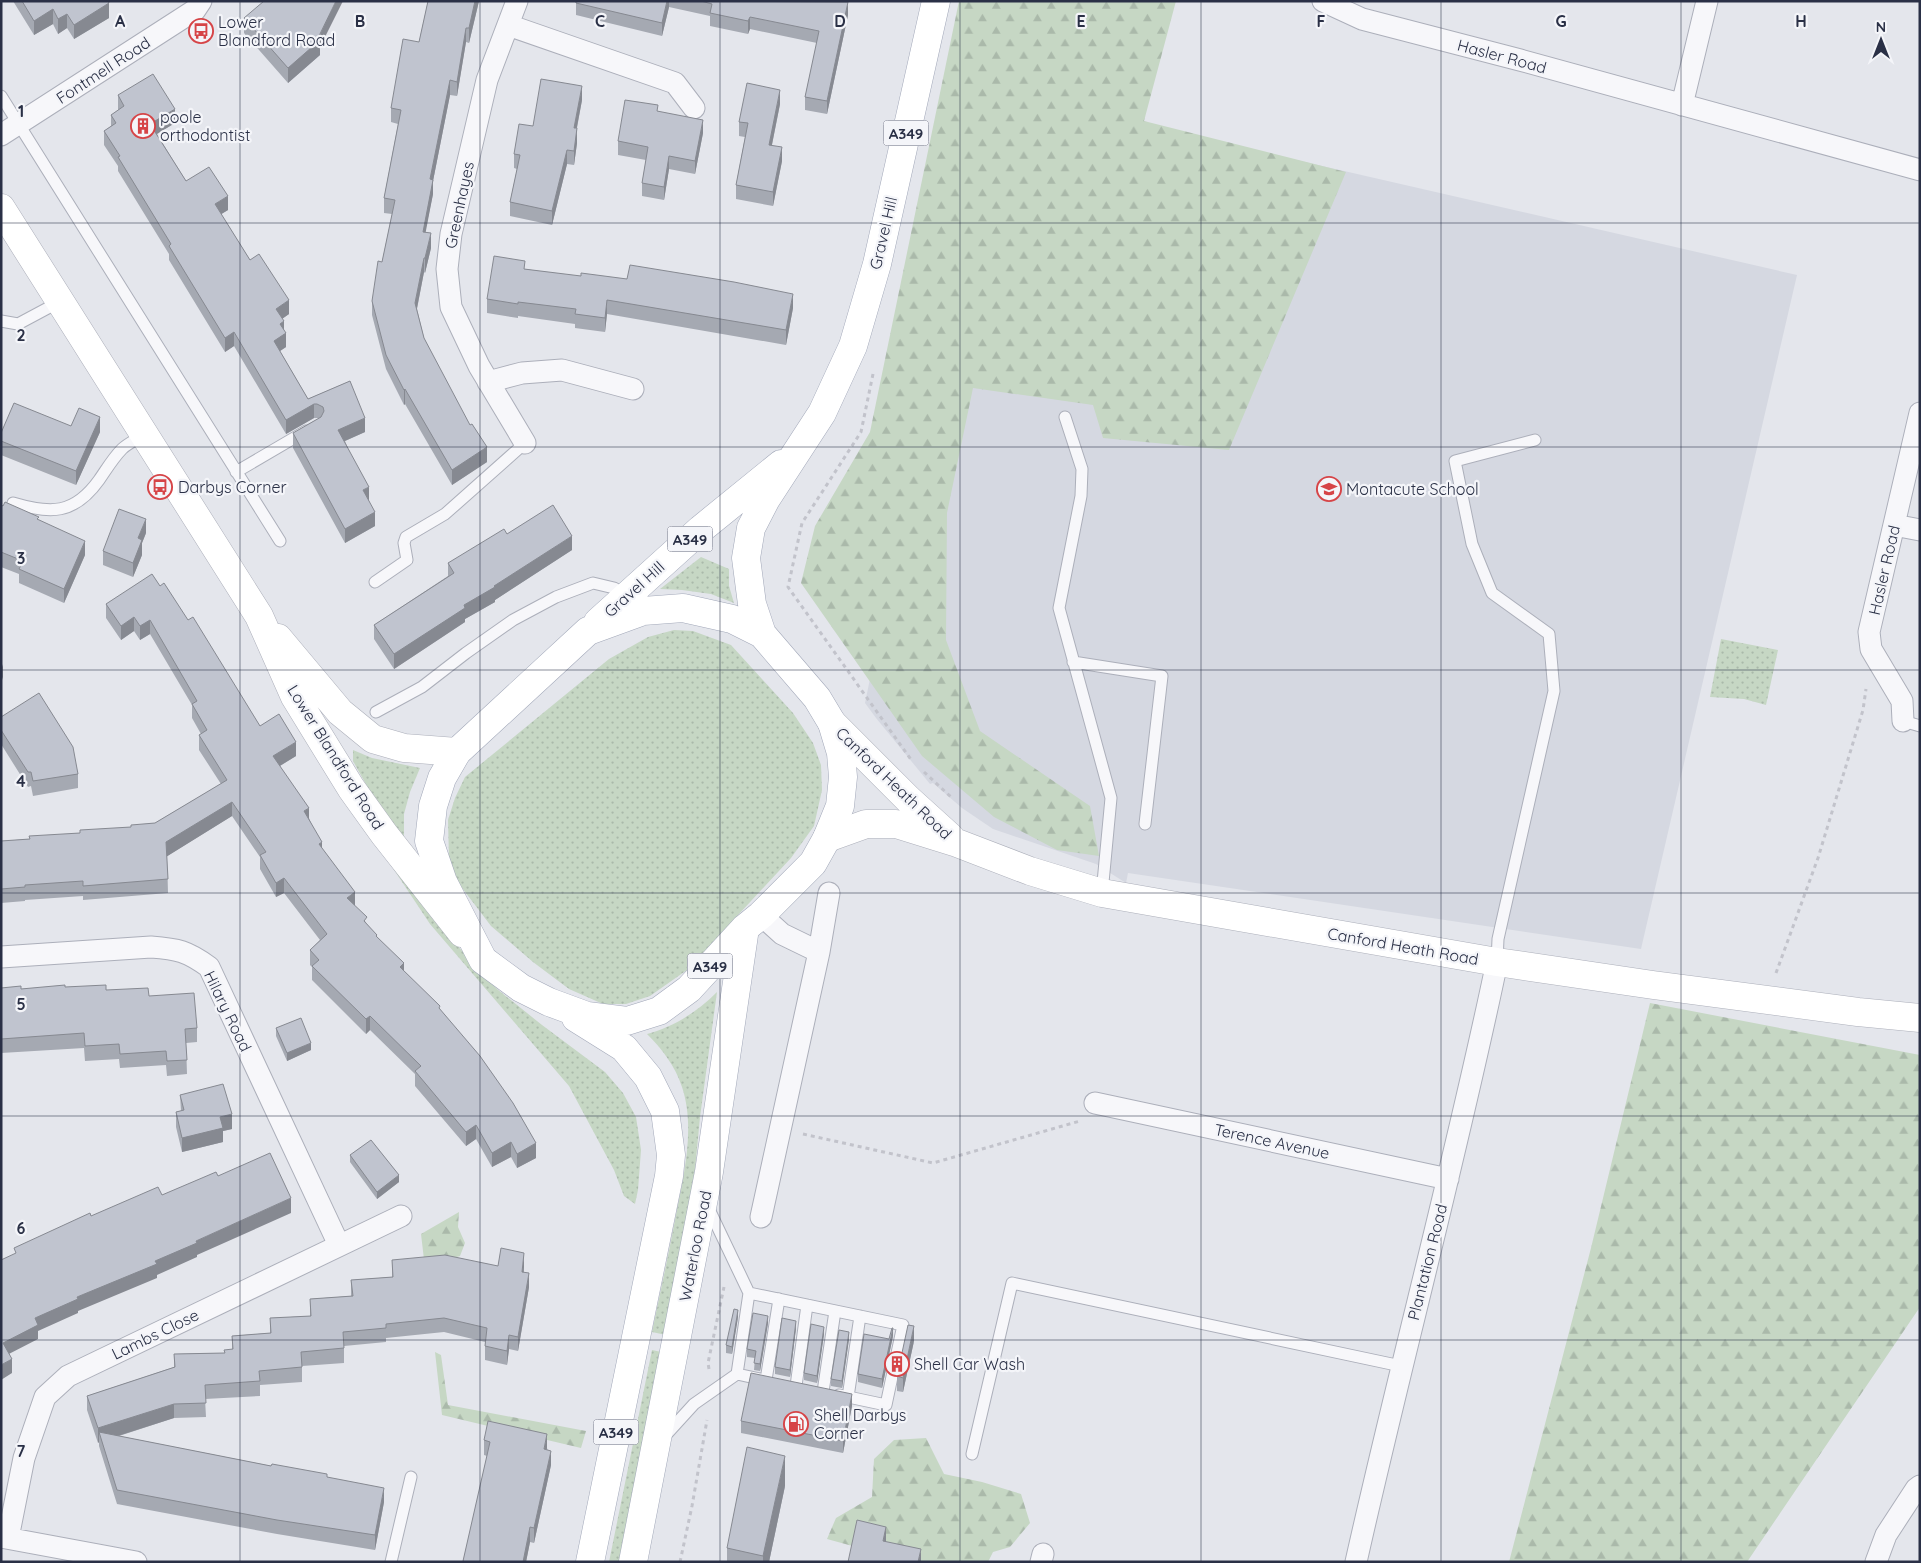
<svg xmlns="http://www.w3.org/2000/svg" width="1921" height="1563" font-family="Quicksand,sans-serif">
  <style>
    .built { fill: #d5d8e1 }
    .green { fill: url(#green-dots) }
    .forest { fill: url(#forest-firs) }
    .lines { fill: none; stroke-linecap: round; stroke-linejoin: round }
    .service-casing { stroke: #acafba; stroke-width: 13 }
    .minor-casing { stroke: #acafba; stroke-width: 23 }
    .secondary-casing { stroke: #acafba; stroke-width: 29 }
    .primary-casing { stroke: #a2a8b9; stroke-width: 29 }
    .path { stroke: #c2c3cb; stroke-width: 3; stroke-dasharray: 4 4; stroke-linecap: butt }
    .service { stroke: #f7f7fa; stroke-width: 11 }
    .minor { stroke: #f7f7fa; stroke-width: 21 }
    .secondary { stroke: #fff; stroke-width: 28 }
    .primary { stroke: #fff; stroke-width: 28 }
    .wall { fill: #a5a9b2 }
    .shaded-wall { fill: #868991 }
    .building { fill: #c0c4cf; stroke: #868991 }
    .grid { fill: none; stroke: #2a3046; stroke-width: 1; stroke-opacity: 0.55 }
    .labels { text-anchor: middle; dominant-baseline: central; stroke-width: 4.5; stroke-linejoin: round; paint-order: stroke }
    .shield { fill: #f4f5f9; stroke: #676b7c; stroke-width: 1 }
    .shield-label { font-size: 15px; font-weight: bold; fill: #2a3046 }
    .poi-label { font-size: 16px; fill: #2a3046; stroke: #f4f5f9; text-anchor: start }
    .street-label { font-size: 16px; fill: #2a3046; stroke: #f4f5f9 }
    .grid-label { font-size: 16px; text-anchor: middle; font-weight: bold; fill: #2a3046; stroke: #f4f5f9; stroke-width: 4.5; stroke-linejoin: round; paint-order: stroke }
  </style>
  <defs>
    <pattern id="green-dots" width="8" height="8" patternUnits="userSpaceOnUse" patternTransform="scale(1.25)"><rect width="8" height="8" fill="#c6d7c4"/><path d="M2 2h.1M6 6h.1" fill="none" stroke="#aab9aa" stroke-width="1.8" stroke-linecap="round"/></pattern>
    <pattern id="forest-firs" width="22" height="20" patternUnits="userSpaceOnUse" patternTransform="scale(1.25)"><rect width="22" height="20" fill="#c6d7c4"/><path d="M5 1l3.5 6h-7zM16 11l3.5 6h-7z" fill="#aab9aa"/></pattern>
  </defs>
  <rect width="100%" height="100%" fill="#e4e6ec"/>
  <path class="built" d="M992 90 1797 275 1641 949 1128 873 1126 883 1096 864 993 829 962 808 933 783 930 784 876 718 865 703Z"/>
  <path class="green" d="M701 557 729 569V586L734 603 711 594 682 590 660 589Z
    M674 630 693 631 731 645 793 713 813 743 821 765 822 790 814 826 791 858 687 970 650 996 626 1004H603L569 989 533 962 491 926 456 880 449 859 448 820 455 798 465 777 609 659 648 637Z
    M1721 639 1778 650 1766 705 1744 699 1710 697Z
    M353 750 372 758 420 768 410 792 404 814V843L373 797 353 761Z
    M329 772H332L433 919 497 989 542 1025 605 1072 623 1093 636 1117 641 1150 638 1190 635 1204 624 1196 614 1170 569 1086 430 924Z
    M717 992 700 1117 695 1170 666 1335 652 1332C660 1294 668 1257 675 1220 683 1178 696 1129 682 1087 675 1066 663 1050 647 1034 674 1027 698 1011 717 992Z
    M652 1350 666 1353 625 1562H609Z"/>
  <path class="forest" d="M959 1H1176L1144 121 1346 172 1229 450 1103 438 1093 405 973 388 947 513 946 640 980 731 1090 806 1099 856 1057 850 994 817 922 756 801 583 815 526 870 432Z
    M1650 1003 1920 1055V1307L1747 1562H1509L1591 1248Z
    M459 1212 458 1227 465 1243 460 1256 453 1258 427 1285 421 1234Z
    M435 1352 441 1355 448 1405 586 1431 581 1448 442 1415Z
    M926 1438 944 1474 982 1482 1021 1494 1030 1523 1010 1547 993 1552 988 1562H922L914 1558 856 1547 827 1539 836 1518 872 1497 874 1459 894 1440Z"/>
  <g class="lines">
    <defs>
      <path id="service" d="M1 96 280 541
        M1 321 18 324 61 301
        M1065 417 1082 469 1081 496 1059 608 1111 798 1102 893
        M236 472 306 431
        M13 503C50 514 74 515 99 480 106 470 113 458 122 449 128 443 138 439 145 434
        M375 582 407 560 404 543 406 537 445 514 525 443
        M1073 662 1162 676 1145 824
        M376 712 422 687 466 653 513 620 556 597 593 583 614 588 627 596
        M1903 721 1920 726
        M1497 962 1498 939 1554 691 1549 634 1492 593 1472 544 1455 461 1535 440
        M708 1207 749 1293 737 1374
        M749 1293 903 1325 886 1405 839 1395
        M766 1380 779 1299
        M796 1386 807 1305
        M823 1392 835 1311
        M848 1397 860 1316
        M663 1438 694 1404 737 1374 764 1380
        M972 1454 1012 1283 1401 1366
        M391 1562 411 1477"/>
      <path id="minor" d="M517 1 487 80 451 234 447 269 451 307 479 366 525 443
        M1323 1 1362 19 1520 60 1920 170
        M508 25 675 83 694 108
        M1682 105 1707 1
        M1 135 195 10 201 1
        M488 382 522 373 562 370 633 389
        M1894 525 1920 530
        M1903 721 1902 701 1871 649 1869 632 1920 413
        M761 915 782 934 819 952
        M1 957 151 947C178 949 187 951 209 967L339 1245
        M1095 1103 1448 1179
        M761 1217 819 952 829 893
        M1 1537 136 1562
        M8 1538 24 1458 45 1397 68 1376 401 1216
        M1041 1562 1043 1554
        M1356 1562C1401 1361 1455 1163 1497 962
        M1876 1562 1886 1535 1916 1489 1920 1486"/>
      <path id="secondary" d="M1 208 259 616 295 697 351 788 384 834 462 933
        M278 638 340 712 373 739 404 748 457 752
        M832 723 908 799 950 837
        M827 838 866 824H896L957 843 1030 871 1102 893 1497 962 1653 985 1858 1012 1920 1018"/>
      <path id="primary" d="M683 608 732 619 762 634 817 698 832 723 841 753 843 777 840 806 827 838 813 863 761 915 745 928 689 989 659 1011 627 1021 587 1016 549 1002 521 988 483 960 443 882 429 841 433 806 442 778 457 752 588 631 643 611Z
        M598 622 701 529 781 464
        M762 634 752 604 746 558 751 528 766 499 822 413 853 346 877 264 936 1
        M576 1018 624 1048 648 1077 665 1111 671 1155 669 1176 590 1562
        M633 1562 709 1172 745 928"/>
    </defs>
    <use href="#service" class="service-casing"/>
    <use href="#minor" class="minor-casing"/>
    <use href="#secondary" class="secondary-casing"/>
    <use href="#primary" class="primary-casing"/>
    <path class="path" d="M873 374 861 432 802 523 788 587 912 761
      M924 772 951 797
      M1776 973 1818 858 1863 710 1866 689
      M803 1134 933 1163 1080 1121
      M709 1369 708 1363 724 1287
      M680 1562 692 1506 707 1420"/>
    <use href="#service" class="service"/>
    <use href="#minor" class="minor"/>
    <use href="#secondary" class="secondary"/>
    <use href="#primary" class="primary"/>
  </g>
  <path class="wall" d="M13 1H108L109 18 74 39 67 28 58 34 53 24 34 35Z
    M428 1H479L469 43 466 42 457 96 450 95 433 181V194L425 232 431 248 425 273 424 272 417 309 424 338 487 462 452 485 405 404 404 405 386 369 372 315V301L382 262 392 214 384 213V198L398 124 391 122V108L419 42Z
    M576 1H845L848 15 827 114 805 110V97L817 43 750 29 748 34 710 26V16L669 7 662 36 576 15Z
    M244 18 320 47V55L288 83 244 33Z
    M118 95 175 123 157 134 186 181 228 210 221 214 250 260 289 314 282 319 286 347 280 351 308 399 350 381 365 432 345 441 369 501 375 526 345 543 293 448V433L319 418H314L286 434 234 346 225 352 169 260V254L118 171V166L104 145V131L111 126V115L118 110Z
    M582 100 577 128V143L574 165 567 164 552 225 510 216V202L517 169 514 168V154L533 126Z
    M780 104 772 145 782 161 773 206 736 199V185L745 137 739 136V122Z
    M658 111 703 133 695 174 669 169 664 200 642 196V183L646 160 618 155V141Z
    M525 269 793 308 786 345 607 314 605 332 575 328V324L518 316V318L487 313V299Z
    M71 426 100 432 76 485 1 455V433Z
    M1 505 39 520 85 555 64 603 19 583V574L1 567Z
    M146 533 142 543V555L133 577 103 565V551Z
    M507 534 572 550 495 600V602L465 619V622L394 669 374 639V625L448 576V563Z
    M160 586 260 726 296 756 280 766 309 818 322 849 355 906 367 924 404 971 440 1010 536 1158 517 1168 511 1157 492 1167 476 1139 466 1146 415 1086V1074L370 1030 366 1034 312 980V967L310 965V950L320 940 284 893 276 897 260 869V857L232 816 167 856 168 893 83 900V896L25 900V901L1 903V841L29 839 131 827 155 823 221 784 199 750V735L201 734 192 718V705L150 634 140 640 134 631 121 640 106 618V604Z
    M1 717 78 774V788L33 796 31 786 28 787 1 744Z
    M65 987 106 990 149 996 197 1028V1042L186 1043 187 1074 167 1076 166 1065 120 1068 119 1059 85 1061 84 1048 1 1053V988L21 989Z
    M276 1028 311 1050 287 1061 276 1036Z
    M180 1095 232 1129 223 1131V1142L182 1152 176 1127V1112L181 1111Z
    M350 1155 399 1182 377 1199 350 1162Z
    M392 1260 498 1266 524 1267V1272L529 1287 518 1351 509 1349 507 1365 485 1360V1342L444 1332 386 1338V1342L344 1346V1363L302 1366V1382L260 1385V1396L205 1399 206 1417 174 1418 119 1436 327 1477 384 1502 375 1550 277 1534 117 1504 99 1446V1442L98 1443 87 1410V1396L174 1367V1354L224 1353 232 1349V1336L270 1333V1318L310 1316V1299L351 1296V1280L392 1277Z
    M738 1317 732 1354 726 1353V1345Z
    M768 1323 760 1371 754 1370 755 1358 747 1357V1349Z
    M796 1328 790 1377 775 1374V1367Z
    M824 1334 817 1383 804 1380V1373Z
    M893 1336 882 1388 858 1382V1374L889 1339Z
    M849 1339 842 1388 831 1386V1379Z
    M914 1341 903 1392 897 1391V1376Z
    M852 1406 843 1453 741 1433V1421Z
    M484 1440 547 1448 551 1465 534 1543 530 1542 526 1562H463L487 1456 484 1455Z
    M785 1486 769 1562H727V1548Z"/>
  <path class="shaded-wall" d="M336 1H343L320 47V55L288 83V68L318 38Z
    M475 1H479L469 43V28Z
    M667 1H669V7L662 36V23Z
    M848 2V15L827 114V101Z
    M109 3V18L74 39V25Z
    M53 9V24L34 35V21Z
    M67 14V28L58 34V19Z
    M750 17V29L748 34V21Z
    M466 28V42L457 96V82Z
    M450 80V95L433 181V194L423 246V232L430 179Z
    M582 86V100L574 142V128Z
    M780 90V104L769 159V145Z
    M175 109V123L150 138V124Z
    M703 120V133L695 174V161Z
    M577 128V143L574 165V151Z
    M782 147V161L773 206V192Z
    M567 150V164L552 225V211Z
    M669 156V169L664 200V187Z
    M228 196V210L215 218V204Z
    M431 233V248L425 273V258Z
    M424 258V272L415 318V303Z
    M793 294V308L786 345V330Z
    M289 300V314L276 323V309Z
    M607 300V314L605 332V318Z
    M284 321V334L286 333V347L274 355V341L280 324Z
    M234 332V346L225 352V338Z
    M405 389V404L404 405V390Z
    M314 404V418L286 434V420Z
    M100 417V432L76 485V471Z
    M365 418V432L338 444V430Z
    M487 447V462L452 485V470Z
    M369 487V501L363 504V490Z
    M375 512V526L345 543V529Z
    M146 519V533L142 543V555L133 577V563L138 538Z
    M572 536V550L495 600V602L465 619V622L394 669V654L464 605Z
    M85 541V555L64 603V589Z
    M134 617V631L121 640V626Z
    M150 620V634L140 640V626Z
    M3 664V677L1 683V670Z
    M296 742V756L273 770V756Z
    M232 802V816L166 857V842Z
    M309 808V822L304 811Z
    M322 842V856L319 844Z
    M284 878V893L276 897V883Z
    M355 892V906L347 898Z
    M404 963V977L400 967Z
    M370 1016V1030L366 1034V1019Z
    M311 1043V1050L287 1061V1053Z
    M232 1114V1129L223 1131V1142L182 1152V1138L220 1117Z
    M476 1125V1139L466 1146V1132Z
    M511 1142V1157L492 1167V1153Z
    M536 1143V1158L517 1168V1154Z
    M399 1175V1182L377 1199V1192Z
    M291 1198V1213L197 1255V1257L157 1275V1278L78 1311V1313L38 1331V1339L3 1357V1343L35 1318 77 1297 155 1261 196 1241Z
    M524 1253V1267L522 1286V1272Z
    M529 1273V1287L518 1351V1337Z
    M738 1310V1317L732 1354V1347Z
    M768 1316V1323L760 1371V1364Z
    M796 1321V1328L790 1377V1370Z
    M914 1326V1341L903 1392V1378Z
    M824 1327V1334L817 1383V1376Z
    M893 1328V1336L882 1388V1379Z
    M849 1332V1339L842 1388V1381Z
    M509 1335V1349L507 1365V1351Z
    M12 1359V1373L1 1380V1365Z
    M852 1394V1406L843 1453V1441Z
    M174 1404V1418L102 1441 99 1432V1442L98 1443V1428Z
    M547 1434V1448L544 1464V1449Z
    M551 1451V1465L534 1543V1528Z
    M785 1456V1486L769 1562H763V1556Z
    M384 1488V1502L375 1550V1535Z
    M530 1527V1542L526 1562H523Z
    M886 1527V1562L883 1541Z
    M921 1549V1562H918Z"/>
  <path class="building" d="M22 1H108L109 3 74 25 67 14 58 19 53 9 34 21Z
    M264 1H336L318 38 320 40 288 68 244 18Z
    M428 1H475L469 28H466L457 82 450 80 430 179 433 180 423 232 431 233 425 258H424L415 303 424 338 470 425 472 424 487 447 452 470 405 389 404 390 386 355 372 301 378 261 382 262 395 200 384 198 401 110 391 108 403 39 419 42Z
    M576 1H667L662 23 576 3Z
    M701 1 848 2 827 101 805 97 819 31 750 17 748 21 710 13 712 4Z
    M153 74 175 109 150 124 186 181 209 167 228 196 215 204 250 260 259 254 289 300 276 309 284 321 280 324 286 333 274 341 308 399 350 381 365 418 338 430 369 487 363 490 375 512 345 529 293 433 321 417 324 411 323 407 317 404H314L286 420 234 332 225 338 169 246 171 244 118 157 120 156 104 131 116 123 111 115 124 106 118 95Z
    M541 79 582 86 574 128H577L574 151 567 150 552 211 510 202 520 155 514 154 519 124 533 126Z
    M747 83 780 90 769 145 782 147 773 192 736 185 748 123 739 122Z
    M625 100 658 105 657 111 703 120 695 161 669 156 664 187 642 183 648 147 618 141Z
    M494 256 525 261 524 269 581 276V273L627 279 630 265 734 282 793 294 786 330 607 300 605 318 575 314 576 309 518 302V304L487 299Z
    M14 403 71 426 79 408 100 417 76 471 1 441V433Z
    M5 502 39 517 37 519 85 541 64 589 19 569 23 561 1 552V505L3 506Z
    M553 505 572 536 494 586 495 587 464 605 465 608 394 654 374 625 454 573 448 563 504 529 507 534Z
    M119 509 146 519 138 538 142 540 133 563 103 551Z
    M152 574 160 586 164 583 188 620 193 617 260 726 279 714 296 742 273 756 309 808 304 811 322 842 319 844 355 892 347 898 367 917 364 921 377 935 376 936 404 963 400 967 440 1006 439 1008 480 1056 513 1103 536 1143 517 1154 511 1142 492 1153 476 1125 466 1132 415 1071 421 1066 370 1016 366 1019 312 966 319 960 310 950 327 934 284 878 276 883 260 855 266 852 232 802 166 842 168 879 83 886V881L25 885V887L1 889V841L30 839 29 836 80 833V830L131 827V825L155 823 227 780 199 735 207 730 192 704 197 701 150 620 140 626 134 617 121 626 106 604Z
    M39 693 73 747 78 774 33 781 31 772H28L1 730V717Z
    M65 985V987L106 985V990L148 988 149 996 194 993 197 1028 185 1029 187 1060 167 1061 166 1051 120 1054 119 1044 85 1046 84 1033 1 1039V988L21 986V989Z
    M301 1018 311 1043 287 1053 276 1028Z
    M223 1084 232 1114 220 1117 223 1128 182 1138 176 1112 184 1110 180 1095Z
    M371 1140 399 1175 377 1192 350 1155Z
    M270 1153 291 1198 196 1241 197 1243 155 1261 157 1264 77 1297 78 1299 35 1318 38 1325 3 1343 12 1359 1 1365V1260L16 1253 14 1248 90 1213 91 1216 158 1187 162 1195 216 1172 218 1176Z
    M501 1248 524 1253 522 1272 529 1273 518 1337 509 1335 507 1351 485 1346 487 1328 444 1318 386 1324V1328L343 1332 344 1348 301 1352 302 1367 259 1371 260 1381 205 1385 206 1403 174 1404 98 1428 87 1396 175 1367 174 1354 225 1353 224 1350 233 1349 232 1336 271 1333 270 1318 311 1316 310 1299 353 1296 351 1280 393 1277 392 1260 445 1255 498 1266Z
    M734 1309 738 1310 732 1347 726 1345Z
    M753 1313 768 1316 760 1364 754 1363 756 1351 747 1349Z
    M782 1318 796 1321 790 1370 775 1367Z
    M811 1324 824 1327 817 1376 804 1373Z
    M908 1325 914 1326 903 1378 897 1376Z
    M892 1328H893L882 1379 858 1374 864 1334 889 1339Z
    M839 1330 849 1332 842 1381 831 1379Z
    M751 1373 852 1394 843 1441 741 1421Z
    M488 1421 547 1434 544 1449 551 1451 534 1528 530 1527 523 1562H466L463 1561 490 1442 484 1440Z
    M99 1432 271 1466 272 1464 327 1474V1477L384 1488 375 1535 277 1520 117 1490Z
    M747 1447 785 1456 763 1556 727 1548Z
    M857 1520 886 1527 883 1541 921 1549 918 1562H848Z"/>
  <path class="grid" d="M240 1V1562M480 1V1562M720 1V1562M960 1V1562M1201 1V1562M1441 1V1562M1681 1V1562M1 223H1920M1 447H1920M1 670H1920M1 893H1920M1 1116H1920M1 1340H1920"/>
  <defs>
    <symbol id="bus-ring" viewBox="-11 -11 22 22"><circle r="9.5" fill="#f4f5f9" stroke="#d64447" stroke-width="1.5"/><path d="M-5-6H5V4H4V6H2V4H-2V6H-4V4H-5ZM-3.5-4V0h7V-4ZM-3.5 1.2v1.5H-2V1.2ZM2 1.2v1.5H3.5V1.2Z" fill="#d64447"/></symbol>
    <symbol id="building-ring" viewBox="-11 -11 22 22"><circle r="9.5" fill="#f4f5f9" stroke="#d64447" stroke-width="1.5"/><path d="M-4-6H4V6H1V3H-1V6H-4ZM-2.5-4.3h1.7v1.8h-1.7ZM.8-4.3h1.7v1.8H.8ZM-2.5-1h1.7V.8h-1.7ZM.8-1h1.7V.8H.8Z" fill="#d64447"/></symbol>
    <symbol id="school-ring" viewBox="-11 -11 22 22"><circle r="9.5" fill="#f4f5f9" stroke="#d64447" stroke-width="1.5"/><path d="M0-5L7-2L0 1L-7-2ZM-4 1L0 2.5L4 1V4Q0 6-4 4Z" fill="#d64447"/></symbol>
    <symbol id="fuel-ring" viewBox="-11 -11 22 22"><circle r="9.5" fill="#f4f5f9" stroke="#d64447" stroke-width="1.5"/><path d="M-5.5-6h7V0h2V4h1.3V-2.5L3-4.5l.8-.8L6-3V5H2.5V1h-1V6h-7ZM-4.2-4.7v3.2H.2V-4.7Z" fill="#d64447"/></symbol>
  </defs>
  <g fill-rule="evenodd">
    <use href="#bus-ring" x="187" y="17" width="28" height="28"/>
    <use href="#building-ring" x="129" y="112" width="28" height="28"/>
    <use href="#bus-ring" x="146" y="473" width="28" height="28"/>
    <use href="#school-ring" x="1315" y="475" width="28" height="28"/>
    <use href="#building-ring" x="883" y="1350" width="28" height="28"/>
    <use href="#fuel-ring" x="782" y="1410" width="28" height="28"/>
  </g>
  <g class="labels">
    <g class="shield">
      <rect x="883.5" y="120.5" width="45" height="25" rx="4"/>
      <rect x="667.5" y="526.5" width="45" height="25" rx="4"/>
      <rect x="687.5" y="953.5" width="45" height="25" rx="4"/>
      <rect x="593.5" y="1419.5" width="45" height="25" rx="4"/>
    </g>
    <g class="shield-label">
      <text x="906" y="133">A349</text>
      <text x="690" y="539">A349</text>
      <text x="710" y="966">A349</text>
      <text x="616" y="1432">A349</text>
    </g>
    <g class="poi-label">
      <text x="218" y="22">Lower<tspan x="218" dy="18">Blandford Road</tspan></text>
      <text x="160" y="117">poole<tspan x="160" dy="18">orthodontist</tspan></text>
      <text x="178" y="487">Darbys Corner</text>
      <text x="1346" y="489">Montacute School</text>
      <text x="914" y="1364">Shell Car Wash</text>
      <text x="814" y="1415">Shell Darbys<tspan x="814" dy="18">Corner</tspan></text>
    </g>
    <g class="street-label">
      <text transform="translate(1502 56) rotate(15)">Hasler Road</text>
      <text transform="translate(103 70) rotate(-33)">Fontmell Road</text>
      <text transform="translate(459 205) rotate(-78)">Greenhayes</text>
      <text transform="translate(883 233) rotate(-77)">Gravel Hill</text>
      <text transform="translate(1884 570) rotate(-77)">Hasler Road</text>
      <text transform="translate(634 589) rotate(-42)">Gravel Hill</text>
      <text transform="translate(336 757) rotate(58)">Lower Blandford Road</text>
      <text transform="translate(894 783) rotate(44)">Canford Heath Road</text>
      <text transform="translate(1403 946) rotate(10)">Canford Heath Road</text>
      <text transform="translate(228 1011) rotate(64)">Hilary Road</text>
      <text transform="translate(1272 1141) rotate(12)">Terence Avenue</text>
      <text transform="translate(695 1246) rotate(-79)">Waterloo Road</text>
      <text transform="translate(1427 1262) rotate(-76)">Plantation Road</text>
      <text transform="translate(155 1334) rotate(-26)">Lambs Close</text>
    </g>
  </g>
  <g class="grid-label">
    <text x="120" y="27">A</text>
    <text x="360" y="27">B</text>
    <text x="600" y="27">C</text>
    <text x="840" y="27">D</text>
    <text x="1081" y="27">E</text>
    <text x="1321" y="27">F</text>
    <text x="1561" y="27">G</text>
    <text x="1801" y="27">H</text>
    <text x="21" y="117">1</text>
    <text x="21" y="341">2</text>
    <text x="21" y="564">3</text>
    <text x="21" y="787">4</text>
    <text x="21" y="1010">5</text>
    <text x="21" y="1234">6</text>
    <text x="21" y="1457">7</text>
  </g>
  <rect width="1921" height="1563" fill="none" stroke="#2a3046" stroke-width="5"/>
  <g transform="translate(1881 40)" stroke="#f4f5f9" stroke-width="4" paint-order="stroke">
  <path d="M0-4L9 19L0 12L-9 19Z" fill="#2a3046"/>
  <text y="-8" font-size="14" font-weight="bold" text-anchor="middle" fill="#2a3046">N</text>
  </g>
</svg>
